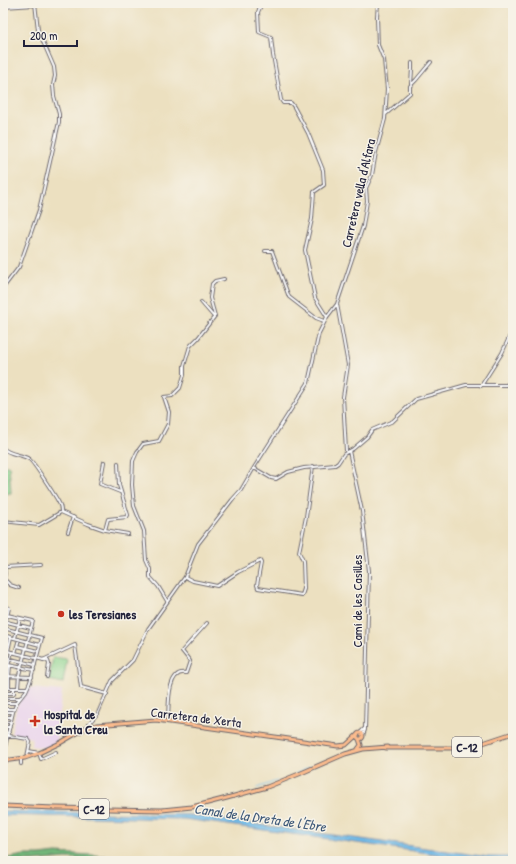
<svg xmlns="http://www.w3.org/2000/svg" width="516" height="864" font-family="'Patrick Hand',sans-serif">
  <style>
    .built { fill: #e9d2ed }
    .green { fill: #8dd48e; stroke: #587b64 }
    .forest { fill: #72b679; stroke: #4a6c5a }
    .water { fill: #72beec; stroke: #4a7094 }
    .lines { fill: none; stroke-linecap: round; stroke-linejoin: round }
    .stream { stroke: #72beec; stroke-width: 1 }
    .minor-casing { stroke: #69646a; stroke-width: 4 }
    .major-casing { stroke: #69646a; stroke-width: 5 }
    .minor { stroke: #fff; stroke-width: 2 }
    .major { stroke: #fbbb8d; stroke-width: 3 }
    .poi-dot { fill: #c8321e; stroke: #f7f3e8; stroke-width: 1.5 }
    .labels { text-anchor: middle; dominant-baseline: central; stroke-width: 3; stroke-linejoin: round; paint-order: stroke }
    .shield { fill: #f7f3e8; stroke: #62616f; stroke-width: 1 }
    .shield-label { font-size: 12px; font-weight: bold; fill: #22223b }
    .street-label { font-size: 13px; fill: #22223b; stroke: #f7f3e8 }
    .poi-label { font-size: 13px; font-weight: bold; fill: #22223b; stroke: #f7f3e8; text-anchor: start }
    .water-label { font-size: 14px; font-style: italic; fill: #3e5979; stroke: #f7f3e8 }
  </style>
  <rect width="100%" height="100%" fill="#f7f3e8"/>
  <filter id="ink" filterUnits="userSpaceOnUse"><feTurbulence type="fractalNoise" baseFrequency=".025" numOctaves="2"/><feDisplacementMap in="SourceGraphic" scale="8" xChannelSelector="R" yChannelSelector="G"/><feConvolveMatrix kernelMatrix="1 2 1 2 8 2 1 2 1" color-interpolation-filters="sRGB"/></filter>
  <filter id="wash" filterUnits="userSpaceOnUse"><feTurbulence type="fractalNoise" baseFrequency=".012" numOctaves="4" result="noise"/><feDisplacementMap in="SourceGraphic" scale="16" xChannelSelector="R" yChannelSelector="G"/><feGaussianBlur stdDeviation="0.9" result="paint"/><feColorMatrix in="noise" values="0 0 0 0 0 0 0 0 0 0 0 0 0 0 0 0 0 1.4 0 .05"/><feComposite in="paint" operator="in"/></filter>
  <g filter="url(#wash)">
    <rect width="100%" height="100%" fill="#ece0c0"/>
    <path class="built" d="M29 688 62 691 57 729V743L47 748 31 746 32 738 11 734 17 705Z"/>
    <path class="green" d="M3 466H9L11 493 3 494Z
      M53 657 67 659 63 683 49 680Z"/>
    <path class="forest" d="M56 853 109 856 145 861H113L66 858 33 861H3V859L24 855H40Z"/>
    <path class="water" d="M3 811 189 815 489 857H513V861L479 860 185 819 3 815Z"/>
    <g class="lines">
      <path class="stream" d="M295 774 323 761
        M257 788 277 781"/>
    </g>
  </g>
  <g filter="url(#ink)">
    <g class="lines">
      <defs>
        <path id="minor" d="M262 3 258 12 259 32 271 37 273 55 281 100 283 103H291L294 107 308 133 323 170 324 185 314 192 312 219 305 250 315 298 327 317
          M3 7 35 5
          M411 84 412 69V63
          M386 114 410 93V86L416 80 431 62
          M265 251H272L289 297 316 318 324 321
          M3 288 19 267 39 210 59 122V114L54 96 53 85 55 76 54 67 38 30 35 3
          M201 302 214 317
          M337 304 348 365 343 397 346 451 347 452
          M481 386 502 353 513 329
          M3 448C9 455 21 454 29 459 33 461 56 497 59 503 61 506 61 508 61 512
          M349 451 362 511 369 571 365 730 363 735
          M104 462 100 484 120 492
          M254 468 271 478 276 479 288 472 304 468 335 465 338 463 344 454 353 449 367 437 372 430 393 421 416 399 466 385H506L513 381
          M3 521 39 525 61 512 88 524 105 530 128 534
          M105 530 108 519 127 517 128 515 119 485 118 463
          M68 532 73 517
          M3 556 5 574 3 581
          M5 567 41 565
          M185 577 193 581 217 586 238 572 260 561 261 563 257 585 258 588 302 595 304 589 303 561 299 552 306 517 313 466
          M4 579 10 585 19 588
          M167 601 158 586 150 577V569L146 560 144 531 134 506 132 485 133 461 137 452 143 444 159 441 168 424 169 412 164 397 172 396 180 388 184 375V366L190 346 198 338 215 316 210 298 212 284 215 281 224 279
          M3 606 5 607
          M3 614 33 621 19 675 18 688
          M3 621 31 628
          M3 628 42 638 30 682 26 691 17 702 13 712 3 756
          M3 633 9 608 6 607
          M3 635 40 645
          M15 638 20 618
          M3 642 9 644
          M17 646 38 651
          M3 650 48 661 49 664 47 677
          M8 651 11 637
          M15 653 19 639
          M3 657 35 665
          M43 660 75 645 81 687 107 694
          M3 664 34 670
          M3 674 7 669 12 652
          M3 676 32 677
          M9 676 10 666
          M3 682H9
          M3 688H27
          M9 688V676
          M3 693H14V688
          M3 698H20
          M3 703H16
          M3 709H14
          M3 712H13
          M3 717H12
          M168 721C169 709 166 669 186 673L190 661 182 651 207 623
          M3 722H11
          M3 727H10
          M84 729 98 713 112 681 133 660 148 629 185 577 198 544 232 500 241 490 255 466 308 383 319 333 327 317 337 304 363 226 367 201 366 188 372 175 376 152 385 119 387 89 384 60 378 45 377 17 378 3
          M3 732 9 733
          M360 733 364 729
          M3 735 28 739 30 742 27 757
          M29 751 39 753 41 759 56 752
          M21 759V764"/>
        <path id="major" d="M357 736a3 3 0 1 1 6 0a3 3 0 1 1-6 0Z
          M386 748H451L471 747 513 733
          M358 749 361 745 359 739
          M3 761 25 758 39 753 60 743 84 729 96 725 156 720 338 746 346 745 358 734
          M3 806 55 808 162 810 192 807 227 798 267 787 299 774 345 754 363 749 388 747"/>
      </defs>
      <use href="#minor" class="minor-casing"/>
      <use href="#major" class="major-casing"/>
      <use href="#minor" class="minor"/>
      <use href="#major" class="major"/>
    </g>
  </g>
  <g class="poi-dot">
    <circle cx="61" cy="614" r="4"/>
    <path d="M33 715h4v4h4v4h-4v4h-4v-4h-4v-4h4z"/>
  </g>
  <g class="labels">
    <g class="shield">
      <rect x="452" y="737" width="30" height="20" rx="3"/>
      <rect x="79" y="799" width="30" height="20" rx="3"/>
    </g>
    <g class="shield-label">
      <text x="467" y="747">C-12</text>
      <text x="94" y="809">C-12</text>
    </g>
    <g class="street-label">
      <text transform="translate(358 193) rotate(-77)">Carretera vella d'Alfara</text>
      <text transform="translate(357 601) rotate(-90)">Camí de les Casilles</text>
      <text transform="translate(196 717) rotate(7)">Carretera de Xerta</text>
    </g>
    <g class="poi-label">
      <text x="69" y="614">les Teresianes</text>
      <text x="44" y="714">Hospital de<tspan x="44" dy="15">la Santa Creu</tspan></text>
    </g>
    <g class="water-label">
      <text transform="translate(260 817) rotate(8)">Canal de la Dreta de l'Ebre</text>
    </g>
  </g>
  <rect width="516" height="864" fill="none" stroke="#f7f3e8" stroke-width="16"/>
  <path d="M24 40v6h53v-6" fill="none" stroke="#22223b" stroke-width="2"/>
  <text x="30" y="40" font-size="12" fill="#22223b" stroke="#f7f3e8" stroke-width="3" paint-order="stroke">200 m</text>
</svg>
